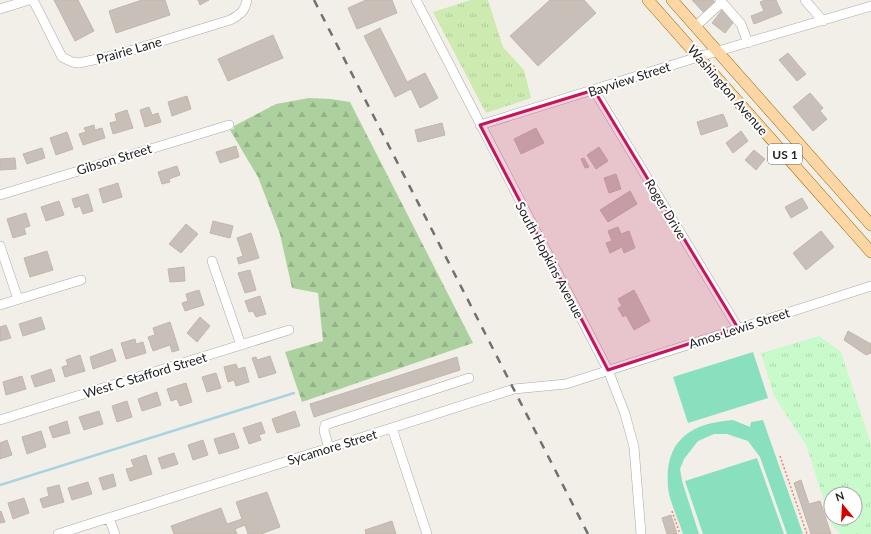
<svg xmlns="http://www.w3.org/2000/svg" width="871" height="534" font-family="Lato,sans-serif">
  <style>
    .grass { fill: url(#grass-tufts) }
    .forest { fill: url(#forest-firs) }
    .park { fill: url(#park-tufts); fill-rule: evenodd }
    .pitch { fill: #88e0be }
    .lines { fill: none; stroke-linecap: round; stroke-linejoin: round }
    .stream { stroke: #aad3df; stroke-width: 2.5 }
    .building { fill: #c7bfb8; stroke: #c4b6ab }
    .minor-casing { stroke: #a9a9a9; stroke-width: 10 }
    .major-casing { stroke: #a06b00; stroke-width: 12 }
    .path { stroke: #fa8072; stroke-width: 1.5; stroke-dasharray: 2 2; stroke-linecap: butt }
    .minor { stroke: #fff; stroke-width: 9 }
    .major { stroke: #fcd6a4; stroke-width: 11 }
    .rail { stroke: #707070; stroke-width: 2.5; stroke-dasharray: 8 8; stroke-linecap: butt }
    .marked { fill: #c2185b; fill-opacity: 0.2; stroke: #c2185b; stroke-width: 3; stroke-linejoin: round }
    .labels { text-anchor: middle; dominant-baseline: central; stroke-width: 4; stroke-linejoin: round; paint-order: stroke }
    .shield { fill: #fff; stroke: #646464; stroke-width: 1 }
    .shield-label { font-size: 12px; font-weight: bold; fill: #222 }
    .street-label { font-size: 13px; fill: #222; stroke: #fff }
  </style>
  <defs>
    <pattern id="grass-tufts" width="24" height="20" patternUnits="userSpaceOnUse"><rect width="24" height="20" fill="#cdebb0"/><path d="M3 7l-1-3M5 7V3M7 7l1-3M15 17l-1-3M17 17v-4M19 17l1-3" fill="none" stroke="#b0c997"/></pattern>
    <pattern id="forest-firs" width="22" height="20" patternUnits="userSpaceOnUse"><rect width="22" height="20" fill="#add19e"/><path d="M5 1l3.5 6h-7zM16 11l3.5 6h-7z" fill="#95b388"/></pattern>
    <pattern id="park-tufts" width="24" height="20" patternUnits="userSpaceOnUse"><rect width="24" height="20" fill="#c8facc"/><path d="M3 7l-1-3M5 7V3M7 7l1-3M15 17l-1-3M17 17v-4M19 17l1-3" fill="none" stroke="#acd6af"/></pattern>
  </defs>
  <rect width="100%" height="100%" fill="#f2efe9"/>
  <path class="grass" d="M471 0H488L503 47 524 70 531 98 486 113 433 12Z"/>
  <path class="forest" d="M309 98 331 99 350 102 473 343 302 402 285 352 323 341 318 293 292 288 280 234 258 177 230 130 234 129V126L276 104Z"/>
  <path class="park" d="M819 336 841 352 871 444V534H841L832 525 806 445 774 396 761 353ZM831 494H855V518H831Z"/>
  <path class="pitch" d="M753 352 768 398 688 423 673 377Z
    M733 420 750 427 751 422 763 420 803 534H787L760 457 748 441 727 434H714L698 441 684 459 680 469 682 481 699 534H683C679 521 669 500 668 487 664 440 691 423 733 420Z
    M757 458 784 534H703L685 481Z"/>
  <g class="lines">
    <path class="stream" d="M0 485 294 393"/>
  </g>
  <path class="building" d="M54 0H78L94 31 75 41Z
    M142 0H165L170 15 116 33 109 11Z
    M198 0H209L200 5Z
    M366 0H392L397 13 357 29 348 8Z
    M550 0H584L596 13 538 66 510 36Z
    M692 0H713L716 4 705 14Z
    M765 0H776L782 13 754 24 751 16 764 11 760 2Z
    M722 10 735 20 725 33 712 23Z
    M380 28 407 82 425 73 438 98 420 108 411 89 395 97 364 36Z
    M273 35 283 58 228 81 218 59Z
    M788 53 806 74 797 81 779 60Z
    M810 93 823 108 820 111 827 119 813 131 793 107Z
    M187 96 191 109 172 116 168 102Z
    M149 107 152 115 158 113 161 122 145 127 140 110Z
    M127 110 133 128 113 134 110 123 117 121 115 114Z
    M723 114 728 126 701 135 697 122Z
    M442 123 445 135 418 142 415 130Z
    M94 125 95 130 102 128 105 138 83 145 79 134 86 132 84 128Z
    M536 128 544 143 521 154 514 139Z
    M741 131 748 141 733 153 726 143Z
    M67 132 73 149 56 155 50 138Z
    M236 146 239 157 220 163 216 152Z
    M599 147 608 161 596 169 587 155Z
    M42 148 45 158 27 164 23 154Z
    M754 150 765 159 756 170 745 160Z
    M15 158 16 169 0 170V159Z
    M584 158 589 167 585 168 581 159Z
    M177 166 180 175 169 179 170 182 162 184 158 172Z
    M616 174 621 189 609 193 604 178Z
    M118 183 122 197 103 203 99 189Z
    M630 191 637 204 608 222 600 210Z
    M88 194 93 211 83 214 80 206 75 208 72 199Z
    M802 198 808 208 791 218 785 207Z
    M59 201 64 215 46 221 41 207Z
    M26 213 30 226 24 228 26 234 13 238 7 219Z
    M213 221 233 226 230 238 210 233Z
    M186 224 198 234 181 253 169 244Z
    M618 227 621 234 629 231 635 248 624 253 622 247 610 253 606 243 612 241 608 231Z
    M821 231 834 247 806 270 793 253Z
    M251 233 259 258 239 264 237 258 243 256 237 238Z
    M47 251 53 270 30 277 24 258Z
    M184 267 185 281 170 282 168 269Z
    M250 270 256 290 245 293 238 273Z
    M199 290 204 305 185 311 182 303 188 301 186 294Z
    M634 290 650 321 634 330 626 315 623 317 618 308 622 306 618 299Z
    M260 296 266 314 256 317 253 311 249 312 245 301Z
    M41 317 45 329 23 336 19 324Z
    M200 317 210 326 197 342 187 333Z
    M170 322 179 350 172 352 170 345 153 351 148 337 155 335 153 328Z
    M6 325 11 338 0 341V327Z
    M848 331 871 344V353L866 355 844 340Z
    M135 339 136 344 143 342 146 353 126 359 121 343Z
    M112 349 116 361 93 369 90 357Z
    M80 355 85 371 65 377 62 367 68 365 66 360Z
    M270 356 276 373 259 378 252 358 256 357 257 360Z
    M457 357 460 370 314 417 310 404Z
    M236 364 238 369 245 367 249 382 236 386 234 380 228 382 224 367Z
    M51 369 55 381 35 387 31 376Z
    M216 373 221 388 207 392 202 377Z
    M22 376 26 389 6 395 3 382Z
    M186 383 192 402 180 406 177 399 171 401 167 389Z
    M157 392 161 405 142 411 138 399Z
    M127 401 132 417 117 422 112 406Z
    M99 411 103 424 84 430 79 417Z
    M295 411 300 426 277 433 272 419Z
    M67 421 70 433 53 438 49 427Z
    M261 422 265 433 259 435 261 440 249 444 243 428Z
    M41 431 46 447 27 454 22 437Z
    M234 433 239 448 219 454 214 439Z
    M7 440 12 455 0 459V443Z
    M203 440 208 455 193 460 188 445Z
    M174 453 178 464 162 469 158 458Z
    M146 455 152 474 130 481 126 469 134 467 131 460Z
    M113 474 116 486 103 490 99 478Z
    M801 480 809 504 820 501 831 534H811L794 483Z
    M88 482 92 494 72 500 68 488Z
    M59 485 64 502 43 508 40 499 49 496 47 488Z
    M267 492 280 527 261 534H248L245 525 235 529 237 534H174L171 526 221 508 227 524 242 519 236 502Z
    M24 498 29 513 13 519 8 503Z
    M1 511 5 522 0 523V512Z
    M671 515 677 534H667L662 518Z
    M392 521 396 534H366L365 530Z"/>
  <g class="lines">
    <defs>
      <path id="minor" d="M33 0 62 57 72 62 79 63 120 54 230 20C240 15 245 11 247 0
        M416 0 608 370 625 414 634 447 641 534
        M720 0 741 24 748 43
        M805 0 823 21
        M0 9 29 0
        M696 26 722 2
        M594 90 738 328
        M480 125 698 57 871 6
        M0 195 229 125
        M0 246 18 299
        M212 261 241 345
        M0 305 81 280
        M0 420 289 330
        M392 428 427 534
        M329 448 324 431 325 425 469 378
        M109 518 115 534
        M58 534 514 389 566 384 871 286"/>
      <path id="major" d="M648 0 871 252
        M672 0 871 225"/>
    </defs>
    <use href="#minor" class="minor-casing"/>
    <use href="#major" class="major-casing"/>
    <path class="path" d="M780 456 807 534
      M672 511 680 534"/>
    <use href="#minor" class="minor"/>
    <use href="#major" class="major"/>
    <path class="rail" d="M314 0 588 534"/>
  </g>
  <path class="marked" d="M594 90 738 328 608 370 480 125Z"/>
  <g class="labels">
    <rect class="shield" x="768" y="144" width="34" height="20" rx="3"/>
    <g class="shield-label">
      <text x="785" y="154">US 1</text>
    </g>
    <g class="street-label">
      <text transform="translate(129 50) rotate(-16)">Prairie Lane</text>
      <text transform="translate(629 79) rotate(-18)">Bayview Street</text>
      <text transform="translate(728 90) rotate(49)">Washington Avenue</text>
      <text transform="translate(114 159) rotate(-17)">Gibson Street</text>
      <text transform="translate(666 209) rotate(59)">Roger Drive</text>
      <text transform="translate(550 260) rotate(62)">South Hopkins Avenue</text>
      <text transform="translate(739 328) rotate(-18)">Amos Lewis Street</text>
      <text transform="translate(145 375) rotate(-17)">West C Stafford Street</text>
      <text transform="translate(332 447) rotate(-17)">Sycamore Street</text>
    </g>
  </g>
  <g transform="translate(843 506) rotate(342)"><circle r="19" fill="#ffffff" stroke="#a7a7a7"/>
  <path d="M0-3L7 15L0 10L-7 15Z" fill="#d40000"/>
  <text y="-6" font-size="11" font-weight="bold" text-anchor="middle" fill="#222222">N</text>
  </g>
</svg>
